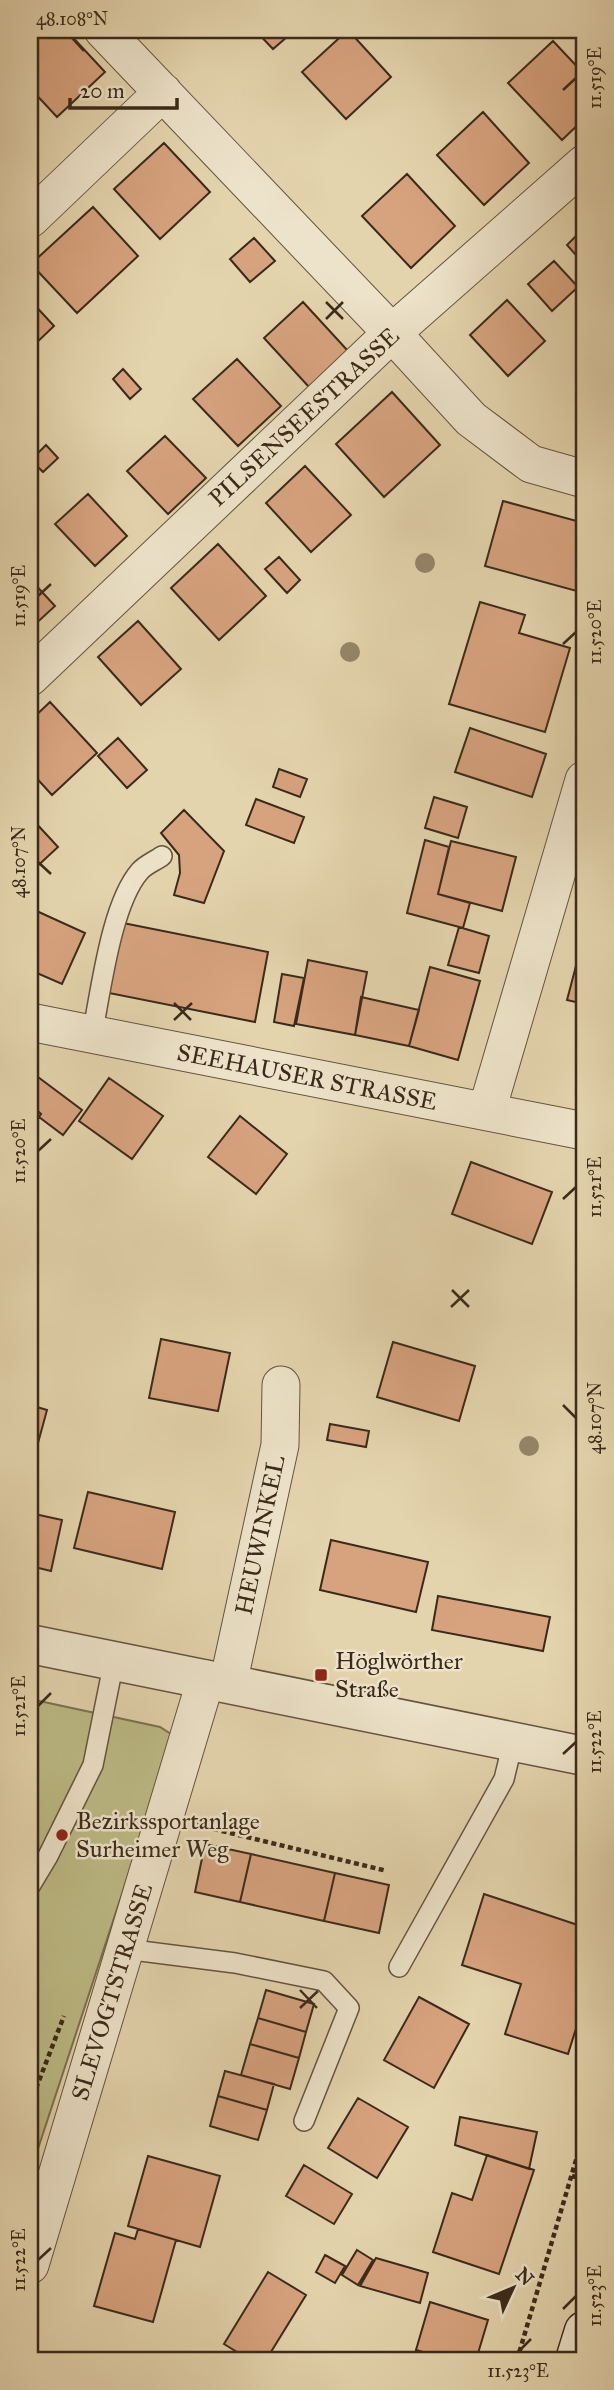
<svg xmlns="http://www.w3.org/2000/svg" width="614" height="2390" font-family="'IM FELL Great Primer',serif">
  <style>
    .green { fill: #bcba85; stroke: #7c7250; stroke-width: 2 }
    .building { fill: #d7a37f; stroke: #3b2a1a; stroke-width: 2 }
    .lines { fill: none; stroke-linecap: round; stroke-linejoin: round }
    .service-casing { stroke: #65543f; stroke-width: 22 }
    .minor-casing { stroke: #65543f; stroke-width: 39 }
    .tertiary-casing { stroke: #65543f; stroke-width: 41 }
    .secondary-casing { stroke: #3b2a1a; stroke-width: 41 }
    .path { stroke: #3b2a1a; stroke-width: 4.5; stroke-dasharray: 5 3.5; stroke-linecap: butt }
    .service { stroke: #ede3ca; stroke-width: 19 }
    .minor { stroke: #ede3ca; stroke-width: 37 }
    .tertiary { stroke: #ede3ca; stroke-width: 38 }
    .secondary { stroke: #ede3ca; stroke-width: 38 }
    .tree { fill: #958668 }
    .ticks { fill: none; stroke: #3b2a1a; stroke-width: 2.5 }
    .poi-dot { fill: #8f2418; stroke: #ede3ca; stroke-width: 2.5 }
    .labels { text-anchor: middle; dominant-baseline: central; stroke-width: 5; stroke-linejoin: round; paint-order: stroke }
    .street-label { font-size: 24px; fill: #3b2a1a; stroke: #ede3ca }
    .poi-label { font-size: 24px; fill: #3b2a1a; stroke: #ede3ca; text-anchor: start }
    .neatline { fill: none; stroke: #3b2a1a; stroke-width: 2.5 }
    .ticks-label { font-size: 18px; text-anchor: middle; fill: #3b2a1a }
  </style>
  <rect width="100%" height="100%" fill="#e4d4ae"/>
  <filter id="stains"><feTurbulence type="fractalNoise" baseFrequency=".00286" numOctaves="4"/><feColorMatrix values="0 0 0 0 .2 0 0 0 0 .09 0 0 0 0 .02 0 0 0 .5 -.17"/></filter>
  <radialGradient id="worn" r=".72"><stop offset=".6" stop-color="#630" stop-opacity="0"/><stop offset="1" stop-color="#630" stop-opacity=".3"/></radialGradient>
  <path class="green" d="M30 1699 160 1727 174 1736 30 2173Z"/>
  <path class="building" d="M30 30H66L105 72 57 117 30 88Z
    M255 30H295L273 49Z
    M348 30 391 77 346 119 302 72Z
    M553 41 584 74V119L562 140 508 83Z
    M483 112 529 163 484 205 437 155Z
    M164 143 210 192 160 239 114 189Z
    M407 174 455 226 411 268 362 216Z
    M93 207 138 256 77 313 31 264Z
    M584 228V264L567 245Z
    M254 238 275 261 250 282 230 259Z
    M554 261 578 287 552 311 528 284Z
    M30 300 54 326 30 349Z
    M507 300 545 341 508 376 470 335Z
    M303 302 348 351 309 387 264 338Z
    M237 359 281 406 238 446 193 399Z
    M123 369 141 389 130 399 113 379Z
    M392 392 440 445 384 497 336 444Z
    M165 436 206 478 168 514 127 471Z
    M46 445 58 458 43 472 31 460Z
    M305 466 351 515 311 552 266 503Z
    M88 494 127 536 95 566 55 524Z
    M503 501 584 523V593L485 566Z
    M218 544 266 596 219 640 171 588Z
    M279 557 300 580 287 593 265 569Z
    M30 579 55 606 30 629Z
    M480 602 525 615 519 633 570 648 545 732 449 704Z
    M138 621 181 669 141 705 98 657Z
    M50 702 97 753 52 795 30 771V721Z
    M470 728 546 754 532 797 455 772Z
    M118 738 147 770 127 788 98 756Z
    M279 769 307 779 300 797 273 787Z
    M434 797 467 807 458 838 425 828Z
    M256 799 304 817 294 843 246 825Z
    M184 810 224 851 204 903 174 895 180 873 179 855 161 833Z
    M34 821 58 847 30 873V825Z
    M425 840 449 847 438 894 470 903 463 928 407 913Z
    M451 841 516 857 502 911 438 894Z
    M30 908 85 933 62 984 30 970Z
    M118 922 268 952 255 1022 104 992Z
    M459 927 489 936 479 973 448 965Z
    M581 947 584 948V1004L567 1000Z
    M308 960 367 972 355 1035 296 1024Z
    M430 967 480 981 458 1060 409 1046Z
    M282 974 304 978 294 1026 274 1022Z
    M361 997 419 1010 409 1046 355 1035Z
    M30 1071 82 1110 63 1135 39 1117 41 1114 30 1104Z
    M109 1078 163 1116 132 1159 79 1121Z
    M30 1104 41 1114 30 1128Z
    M240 1116 287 1154 256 1194 208 1157Z
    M471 1162 552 1192 532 1244 452 1214Z
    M583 1173H584V1204L576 1203Z
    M161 1339 230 1353 218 1411 149 1398Z
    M393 1342 475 1366 459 1421 377 1397Z
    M30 1405 47 1410 38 1443 30 1440Z
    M330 1424 369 1431 366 1447 327 1440Z
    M88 1492 175 1512 162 1569 74 1548Z
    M30 1513 62 1520 51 1571 30 1566Z
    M331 1540 428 1562 416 1612 320 1590Z
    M438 1596 550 1617 543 1651 432 1630Z
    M205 1844 251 1854 240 1902 195 1892Z
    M251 1854 335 1873 324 1921 240 1902Z
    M335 1873 389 1885 379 1933 324 1921Z
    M484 1894 584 1927V2003L568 2054 505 2034 521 1984 462 1965Z
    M266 1990 314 2004 306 2032 258 2018Z
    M419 1997 469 2024 434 2088 384 2060Z
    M258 2018 306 2032 299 2058 250 2044Z
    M250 2044 299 2058 290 2089 241 2075Z
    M225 2071 274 2084 267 2110 218 2096Z
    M218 2096 267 2110 258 2140 210 2126Z
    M358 2098 408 2127 377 2178 328 2148Z
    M460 2117 537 2132 529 2169 455 2145Z
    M487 2155 534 2170 499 2274 433 2252 452 2193 472 2200Z
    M148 2156 220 2176 200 2247 128 2226Z
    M304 2165 352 2194 334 2224 286 2196Z
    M138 2229 176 2240 153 2322 94 2306 115 2233 135 2239Z
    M357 2250 373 2260 358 2285 342 2275Z
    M325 2255 345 2266 335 2283 316 2272Z
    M376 2258 428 2273 420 2303 360 2286Z
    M268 2272 306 2295 266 2360H250L224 2344Z
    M430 2302 488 2320 476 2360H450L416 2350Z
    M416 2350 450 2360H413Z"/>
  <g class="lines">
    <defs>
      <path id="service" d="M92 1035C101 991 111 904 140 871 145 865 155 861 162 856
        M30 1886 48 1856 93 1765 114 1661
        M125 1949 235 1963 324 1981 349 2008 304 2121
        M399 1967 504 1779 513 1742"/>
      <path id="minor" d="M103 30 392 333 471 419 531 464 584 479
        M30 219 163 92
        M30 677 392 333 584 164
        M30 1022 584 1131
        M487 1110 584 780
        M228 1684 280 1445 281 1385
        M30 2265 206 1679"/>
      <path id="tertiary" d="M30 1644 584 1756"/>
      <path id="secondary" d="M575 2360 584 2331"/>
    </defs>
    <use href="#service" class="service-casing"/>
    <use href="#minor" class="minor-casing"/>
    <use href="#tertiary" class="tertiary-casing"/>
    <use href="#secondary" class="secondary-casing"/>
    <path class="path" d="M197 1825 387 1871
      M30 2104 64 2016
      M572 2176 584 2179
      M517 2360 584 2133"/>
    <use href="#service" class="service"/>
    <use href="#minor" class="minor"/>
    <use href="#tertiary" class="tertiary"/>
    <use href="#secondary" class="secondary"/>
  </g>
  <g class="tree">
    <circle cx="425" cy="563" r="10"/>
    <circle cx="350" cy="652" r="10"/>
    <circle cx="529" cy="1446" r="10"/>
  </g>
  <path class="ticks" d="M72 38 84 51M563 90 576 78M326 302 343 319M326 319 343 302M38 596 51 584M563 644 576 632M38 862 51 874M174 1003 191 1020M174 1020 192 1003M38 1151 51 1139M563 1199 576 1187M452 1290 469 1307M451 1307 469 1290M563 1405 576 1418M38 1706 51 1693M563 1754 576 1742M300 1990 317 2008M300 2008 318 1991M38 2260 51 2248M563 2309 576 2296M518 2352 531 2339"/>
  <g class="poi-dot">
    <rect x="314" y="1668" width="14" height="14" rx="3.5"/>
    <circle cx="62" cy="1835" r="7"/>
  </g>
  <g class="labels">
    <g class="street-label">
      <text transform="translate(304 417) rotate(-43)">PILSENSEESTRASSE</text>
      <text transform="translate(307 1077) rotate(11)">SEEHAUSER STRASSE</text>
      <text transform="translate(260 1535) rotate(-78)">HEUWINKEL</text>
      <text transform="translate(112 1992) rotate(-73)">SLEVOGTSTRASSE</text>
    </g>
    <g class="poi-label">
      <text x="335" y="1661">Höglwörther<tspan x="335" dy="28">Straße</tspan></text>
      <text x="76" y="1821">Bezirkssportanlage<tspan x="76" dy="28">Surheimer Weg</tspan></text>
    </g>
  </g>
  <rect width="614" height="2390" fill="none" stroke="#e4d4ae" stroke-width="77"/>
  <g transform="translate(513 2288) rotate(46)" stroke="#ede3ca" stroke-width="5" paint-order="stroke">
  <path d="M0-5L12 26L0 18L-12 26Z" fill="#3b2a1a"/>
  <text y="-10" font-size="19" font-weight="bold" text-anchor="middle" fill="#3b2a1a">N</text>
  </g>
  <path d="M70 98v10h107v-10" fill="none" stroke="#3b2a1a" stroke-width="3.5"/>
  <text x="80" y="98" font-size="21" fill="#3b2a1a" stroke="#ede3ca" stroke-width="5" paint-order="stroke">20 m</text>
  <rect x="38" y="38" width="538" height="2314" class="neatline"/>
  <g class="ticks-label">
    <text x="72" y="25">48.108°N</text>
    <text transform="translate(595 78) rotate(-90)" y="6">11.519°E</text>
    <text transform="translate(19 596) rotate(-90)" y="6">11.519°E</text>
    <text transform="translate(595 632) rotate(-90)" y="6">11.520°E</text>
    <text transform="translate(19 862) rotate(-90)" y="6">48.107°N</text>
    <text transform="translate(19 1151) rotate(-90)" y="6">11.520°E</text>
    <text transform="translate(595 1187) rotate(-90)" y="6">11.521°E</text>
    <text transform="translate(595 1418) rotate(-90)" y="6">48.107°N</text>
    <text transform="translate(19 1706) rotate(-90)" y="6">11.521°E</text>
    <text transform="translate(595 1742) rotate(-90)" y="6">11.522°E</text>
    <text transform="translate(19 2260) rotate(-90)" y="6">11.522°E</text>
    <text transform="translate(595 2296) rotate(-90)" y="6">11.523°E</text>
    <text x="518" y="2377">11.523°E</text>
  </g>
  <rect width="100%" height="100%" filter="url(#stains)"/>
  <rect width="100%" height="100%" fill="url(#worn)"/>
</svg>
